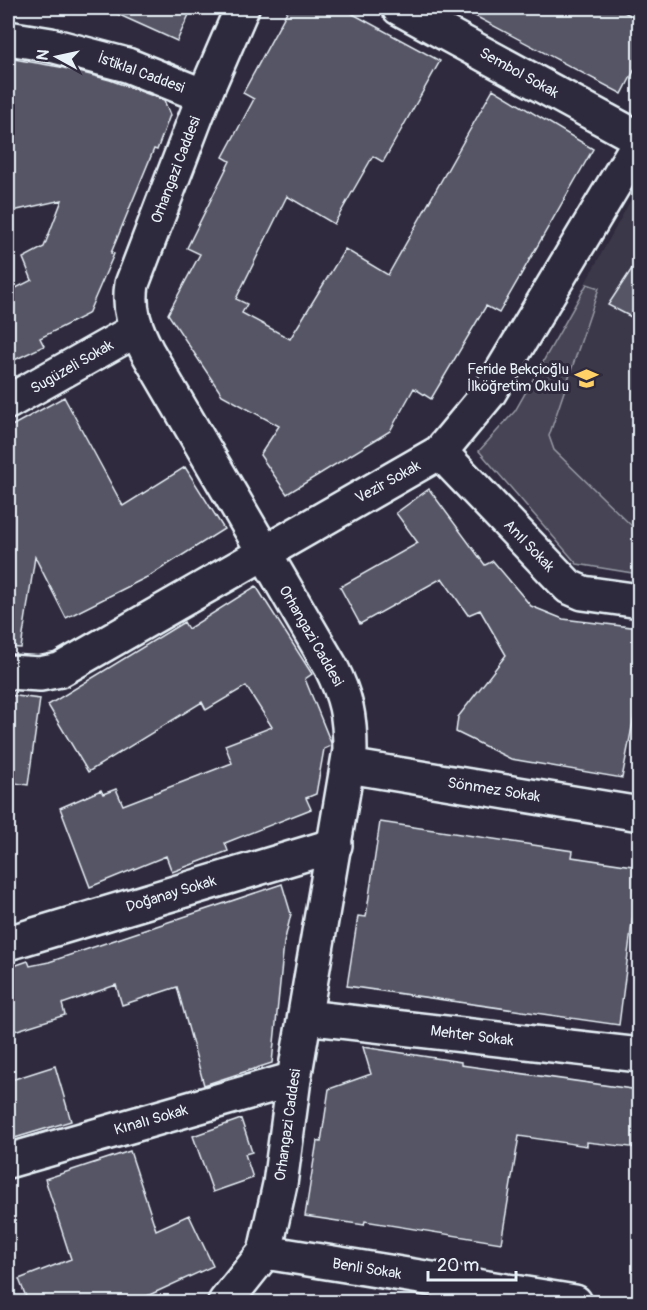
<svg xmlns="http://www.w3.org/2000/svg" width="647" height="1310" font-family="Pangolin,sans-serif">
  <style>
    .built { fill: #3b3749 }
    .green { fill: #464455; stroke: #979aa6; stroke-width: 1.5 }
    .building { fill: #575565; stroke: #e8f1f8; stroke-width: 1.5 }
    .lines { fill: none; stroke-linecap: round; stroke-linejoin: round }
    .minor-casing { stroke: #e8f1f8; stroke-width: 38 }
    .tertiary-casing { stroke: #e8f1f8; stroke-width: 38 }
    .minor { stroke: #2f2a3d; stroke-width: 33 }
    .tertiary { stroke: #2f2a3d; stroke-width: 33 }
    .labels { text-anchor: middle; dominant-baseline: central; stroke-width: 6; stroke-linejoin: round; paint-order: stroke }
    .street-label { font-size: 15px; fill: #e8f1f8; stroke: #2f2a3d }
    .poi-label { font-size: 15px; fill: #e8f1f8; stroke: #2f2a3d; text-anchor: end }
  </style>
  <rect width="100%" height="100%" fill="#2f2a3d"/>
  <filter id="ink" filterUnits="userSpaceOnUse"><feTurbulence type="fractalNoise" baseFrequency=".0167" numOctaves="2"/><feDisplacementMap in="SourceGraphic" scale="12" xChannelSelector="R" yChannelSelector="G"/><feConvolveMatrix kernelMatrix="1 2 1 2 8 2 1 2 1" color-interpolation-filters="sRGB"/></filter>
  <g filter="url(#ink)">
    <path class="built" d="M639 185V574L577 564 479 451 515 411Z"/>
    <path class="green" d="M587 284 599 288 549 436 554 450 639 533V574L577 564 479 451 515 411Z"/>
    <path class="building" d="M104 8H192L177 41Z
      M289 8H342L440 61 383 162 373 156 334 224 287 196 236 299 247 304 242 313 290 339 345 249 388 275 493 89 593 149 499 313 486 306 431 399 414 388 390 431 287 494 260 455 279 426 222 395 168 314 200 254 187 248 230 161 223 157 254 99 243 93Z
      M460 8H617L639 20V61L622 94Z
      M8 58 60 67 110 80 164 100 170 115 157 150 154 149 111 253 114 254 88 314 40 338 44 346 8 363V292L32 280 23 258 44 247 62 200 8 212Z
      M639 258V321L608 305Z
      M64 397 123 506 185 467 224 529 151 575 66 618 35 557 21 648 8 647V428Z
      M429 489 485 565 493 561 531 606 563 619 639 628V692L622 778 511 759 456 732 458 717 506 655 480 610 468 615 442 578 360 624 340 587 418 543 396 513Z
      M256 586 312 674 305 679 331 743V746L324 749 316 794 306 798 311 809 225 843 228 851 172 872 166 856 90 887 60 808 101 790 103 794 116 789 123 805 232 763 225 745 272 727 246 686 206 710 202 702 88 772 48 705 184 622 188 629Z
      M8 695 40 699 28 785 8 782Z
      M380 822 573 851 572 857 639 867 619 1025 347 986 358 916 366 917Z
      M282 884 291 914 284 943 272 1063 204 1085 177 987 122 1005 116 985 62 1004 65 1015 8 1033V968L28 961 30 966 49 962Z
      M363 1047 461 1062V1065L639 1090V1148L587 1142V1146L519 1136 501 1243 365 1221 364 1225 305 1216 317 1141 321 1142 329 1089 371 1074Z
      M55 1066 71 1121 8 1140V1081Z
      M241 1119 252 1152 245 1154 253 1178 213 1192 193 1136Z
      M130 1151 156 1230 189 1215 213 1266 145 1297 147 1302H28L19 1279 71 1259 45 1179Z"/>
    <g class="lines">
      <defs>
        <path id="minor" d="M399 8 640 139
          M8 402 136 330
          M440 452 569 587 583 593 640 601
          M8 672 40 674 60 670 440 452 489 393 640 141
          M348 766 640 814
          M8 943 335 845
          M305 1017 640 1055
          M8 1161 294 1079
          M265 1252 575 1302"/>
        <path id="tertiary" d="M8 38 51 45 127 65 204 96
          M225 1302 265 1252 280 1184 294 1079 350 750C350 716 346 697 331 667L147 351C135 328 128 310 132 284L204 96 242 8"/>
      </defs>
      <use href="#minor" class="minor-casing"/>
      <use href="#tertiary" class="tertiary-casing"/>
      <use href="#minor" class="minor"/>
      <use href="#tertiary" class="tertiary"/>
    </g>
  </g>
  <defs>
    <symbol id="school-bare" viewBox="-9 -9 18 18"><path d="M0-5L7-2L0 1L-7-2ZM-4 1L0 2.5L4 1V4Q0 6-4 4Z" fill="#ffd166" stroke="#2f2a3d" stroke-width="2.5" paint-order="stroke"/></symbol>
  </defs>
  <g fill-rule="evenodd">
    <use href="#school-bare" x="570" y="362" width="33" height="33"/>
  </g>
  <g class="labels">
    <g class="street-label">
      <text transform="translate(141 73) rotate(20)">İstiklal Caddesi</text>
      <text transform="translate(519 73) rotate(29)">Sembol Sokak</text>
      <text transform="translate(176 170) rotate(-69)">Orhangazi Caddesi</text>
      <text transform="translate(72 367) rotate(-30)">Sugüzeli Sokak</text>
      <text transform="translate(388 482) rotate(-29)">Vezir Sokak</text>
      <text transform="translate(529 546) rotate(46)">Anıl Sokak</text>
      <text transform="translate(311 636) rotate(60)">Orhangazi Caddesi</text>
      <text transform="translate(494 790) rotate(9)">Sönmez Sokak</text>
      <text transform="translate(171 894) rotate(-17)">Doğanay Sokak</text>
      <text transform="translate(472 1036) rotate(7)">Mehter Sokak</text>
      <text transform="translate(151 1120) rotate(-16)">Kınalı Sokak</text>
      <text transform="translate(288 1125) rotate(-82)">Orhangazi Caddesi</text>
      <text transform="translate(367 1269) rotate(9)">Benli Sokak</text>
    </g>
    <g class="poi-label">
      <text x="569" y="369">Feride Bekçioğlu<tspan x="569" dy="17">İlköğretim Okulu</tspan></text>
    </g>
  </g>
  <rect width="647" height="1310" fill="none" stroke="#2f2a3d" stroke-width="30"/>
  <rect x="15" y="15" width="617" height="1280" fill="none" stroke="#e8f1f8" stroke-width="2" filter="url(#ink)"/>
  <g transform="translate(57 57) rotate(278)" stroke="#2f2a3d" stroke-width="4.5" paint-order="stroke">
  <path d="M0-4.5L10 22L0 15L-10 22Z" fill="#e8f1f8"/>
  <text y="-9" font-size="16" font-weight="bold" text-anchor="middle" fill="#e8f1f8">N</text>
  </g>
  <path d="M428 1271v9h88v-9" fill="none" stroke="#e8f1f8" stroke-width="3"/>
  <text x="437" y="1271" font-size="18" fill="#e8f1f8" stroke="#2f2a3d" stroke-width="4.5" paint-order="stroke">20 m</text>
</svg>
